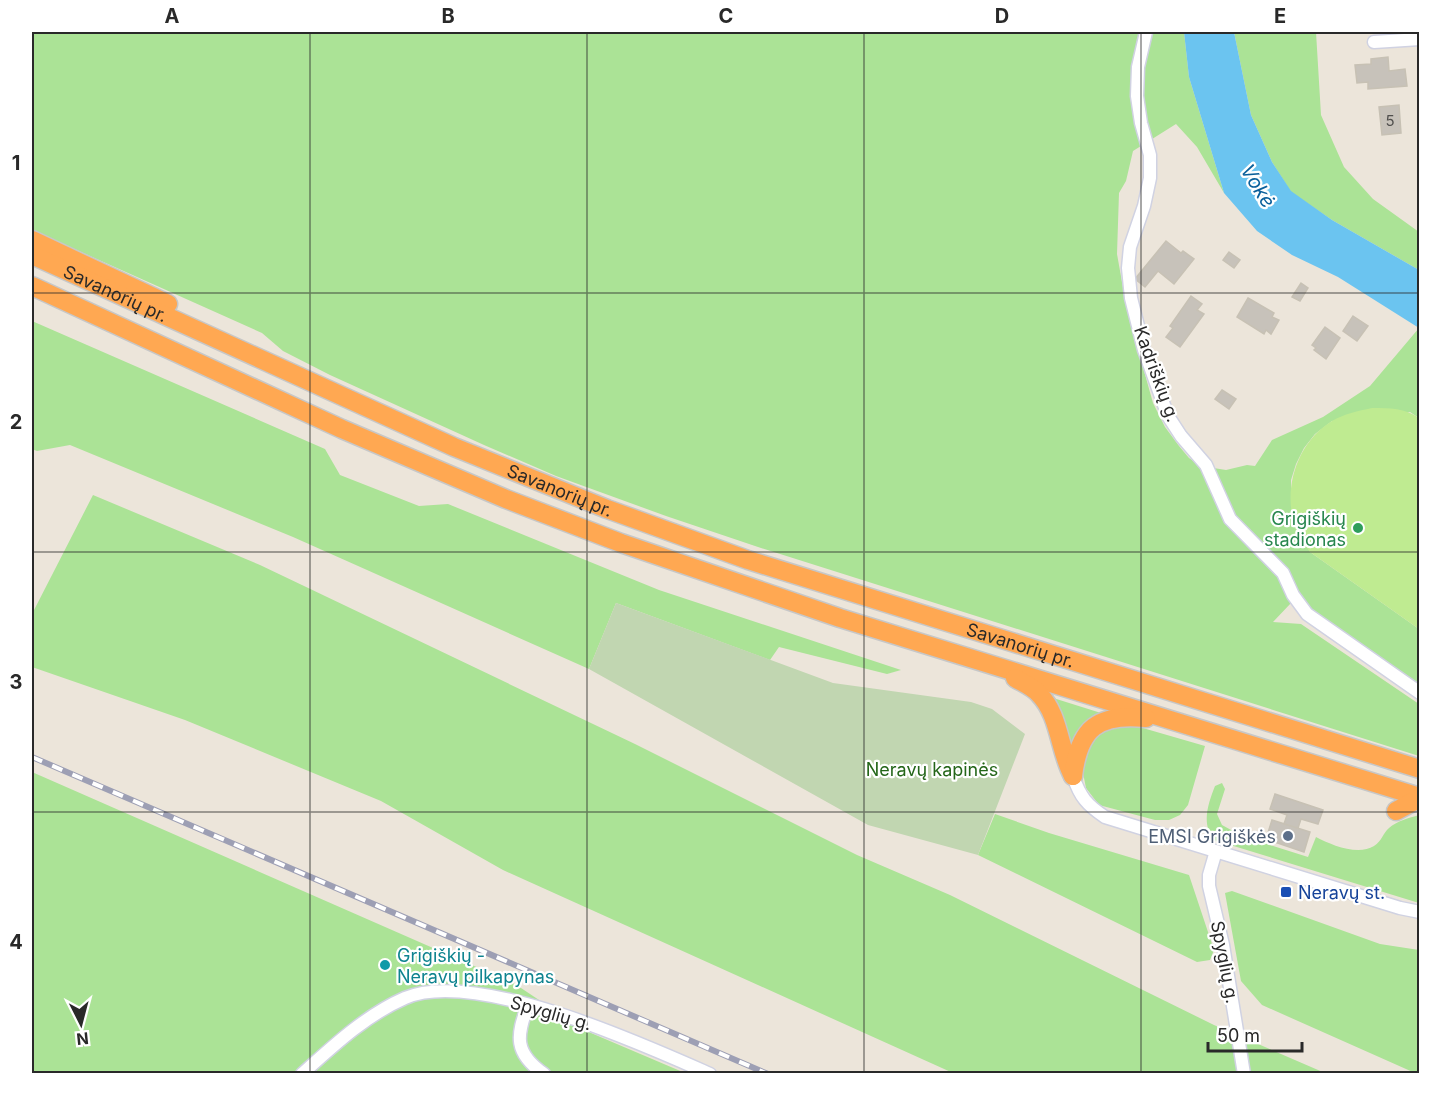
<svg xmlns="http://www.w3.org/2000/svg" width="1451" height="1105" font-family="Inter,sans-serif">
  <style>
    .green { fill: #abe396 }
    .cemetery { fill: #c1d6b1 }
    .pitch { fill: #bfeb91 }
    .water { fill: #6bc4f0 }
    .building { fill: #c7c2ba; stroke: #c7c1b4; stroke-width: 1.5 }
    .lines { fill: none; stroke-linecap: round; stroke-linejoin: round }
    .minor-casing { stroke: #d0d2e2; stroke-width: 15 }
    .highway-casing { stroke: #c7c7c7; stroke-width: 21 }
    .minor { stroke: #fff; stroke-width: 12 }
    .highway { stroke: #ffa852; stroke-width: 18 }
    .rail-casing { stroke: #9d9fb4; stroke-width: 6 }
    .rail { stroke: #fff; stroke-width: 4; stroke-dasharray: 11; stroke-linecap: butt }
    .grid { fill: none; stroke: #292929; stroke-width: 1.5; stroke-opacity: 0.55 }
    .leisure-dot { fill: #2e9e5b; stroke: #fff; stroke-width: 2 }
    .service-dot { fill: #5c6f8a; stroke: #fff; stroke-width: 2 }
    .transit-dot { fill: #1a4fb4; stroke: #fff; stroke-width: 2 }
    .culture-dot { fill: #0f9aa8; stroke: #fff; stroke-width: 2 }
    .labels { text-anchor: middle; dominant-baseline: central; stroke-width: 4.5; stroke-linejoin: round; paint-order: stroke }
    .number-label { font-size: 15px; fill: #504f4d }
    .street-label { font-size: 18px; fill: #292929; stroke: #fff }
    .leisure-label { font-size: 18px; fill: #27864d; stroke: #fff; text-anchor: end }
    .park-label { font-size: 18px; fill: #246619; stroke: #fff }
    .service-label { font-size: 18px; fill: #4e5e75; stroke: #fff; text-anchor: end }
    .transit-label { font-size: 18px; fill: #164399; stroke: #fff; text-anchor: start }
    .culture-label { font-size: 18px; fill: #0d838f; stroke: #fff; text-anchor: start }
    .water-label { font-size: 20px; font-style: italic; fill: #0b609b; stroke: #fff }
    .neatline { fill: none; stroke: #292929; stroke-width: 2 }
    .grid-label { font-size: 20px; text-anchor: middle; font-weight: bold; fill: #292929 }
  </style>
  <rect width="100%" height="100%" fill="#ece5da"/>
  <path class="green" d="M32 32H1184L1189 77 1224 193 1197 147 1176 124 1133 151 1126 181 1119 193 1117 254 1127 310 1153 403 1165 427 1179 446 1189 458 1201 466 1226 470 1247 465 1255 466 1272 440 1323 417 1370 386 1419 328V418L1410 412 1332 421 1315 434 1304 448 1296 464 1291 480V499L1293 518 1310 552 1419 629V687L1322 620 1300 601 1291 603 1273 622 1301 624 1419 704V756L758 547 666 516 556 476 484 445 330 375 283 351 262 333 32 230Z
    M1234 32H1316L1321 115 1344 167 1373 199 1419 232V270L1332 220 1291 192 1272 162 1251 115Z
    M32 321 325 449 340 475 419 506 448 504 659 590 901 670 887 674 779 647 770 660 616 603 589 669 293 537 70 445 37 451 32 449Z
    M93 495 260 565 635 744 857 855 950 895 1214 1025 1325 1073H953L503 870 381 801 185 720 32 667V614Z
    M1050 697 1101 713 1069 753Z
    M1129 724 1205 746 1188 805 1180 815 1169 820H1155L1099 805 1086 788 1082 768 1094 733Z
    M32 772 515 984 584 1030 685 1073H32Z
    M1222 783 1225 789 1217 814 1222 825 1242 836 1308 857 1316 837C1331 845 1358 856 1374 846 1382 841 1383 833 1389 828 1397 821 1409 818 1419 815V903L1214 840C1201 824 1208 804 1215 786Z
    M995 814 1049 833 1189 875 1214 950 1210 960 1197 962 978 855Z
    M1232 891 1380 944 1419 950V1073H1415L1262 1005 1241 981 1225 893Z"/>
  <path class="cemetery" d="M616 603 833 683 971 702 992 709 1025 734 978 855 868 825 589 669Z"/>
  <path class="pitch" d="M1372 408C1390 408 1405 408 1419 418V629L1310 552C1307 547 1301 542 1299 537 1280 497 1294 444 1332 421 1344 414 1358 411 1372 408Z"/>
  <path class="water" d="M1184 32H1234L1251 115 1272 162 1291 191 1332 220 1419 270V328L1338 277 1292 255 1257 231 1224 193 1189 77Z"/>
  <path class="building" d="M1388 57 1389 71 1405 69 1407 86 1368 89V82L1357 83 1355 65 1371 64V59Z
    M1399 105 1401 133 1382 135 1379 107Z
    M1166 241 1181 253 1183 251 1194 259 1174 284 1158 271 1145 287 1135 279Z
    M1229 252 1240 260 1234 268 1223 260Z
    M1301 283 1308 288 1300 301 1292 297Z
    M1191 296 1202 304 1197 310 1204 314 1180 347 1166 337 1173 328 1170 326Z
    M1248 298 1274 313 1272 317 1279 320 1271 334 1266 330 1264 334 1237 317Z
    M1353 316 1368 326 1357 341 1343 331Z
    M1325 327 1340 338 1326 359 1314 350 1316 348 1312 345Z
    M1222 390 1236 399 1229 409 1215 399Z
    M1275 794 1323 810 1318 824 1301 819 1298 828 1284 824 1287 815 1270 809Z
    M1272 820 1310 832 1304 852 1266 839Z"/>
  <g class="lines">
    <defs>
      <path id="minor" d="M1146 32 1138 67 1137 96 1141 123 1150 155V178L1144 206 1130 247 1128 268 1131 298 1144 350 1168 416 1181 436 1206 465 1230 519 1283 573 1293 595 1307 614 1420 693
        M1374 42 1420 39
        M1073 776C1080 797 1087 805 1105 817L1400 908 1420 912
        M1216 851 1209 875V886L1223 945 1244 1074
        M528 1005C516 1036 514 1053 544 1074
        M302 1074C333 1046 366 1015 405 998 475 968 642 1044 710 1074"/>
      <g id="highway">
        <path d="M32 240 168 304"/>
        <path id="s1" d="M32 255 454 447 607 509 748 560 1420 769"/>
        <path d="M32 286 342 429 506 499 621 543 840 618 1420 797"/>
        <path d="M1015 678C1023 683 1033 687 1039 694 1060 715 1059 751 1073 776"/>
        <path d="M1073 776C1079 728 1098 713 1146 718"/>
        <path d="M1396 811 1420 798"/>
      </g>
    </defs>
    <use href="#minor" class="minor-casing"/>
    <use href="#highway" class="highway-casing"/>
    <use href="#minor" class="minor"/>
    <use href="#highway" class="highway"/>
    <defs>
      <path id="rail" d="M32 757 768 1074"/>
    </defs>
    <use href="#rail" class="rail-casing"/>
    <use href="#rail" class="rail"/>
  </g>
  <path class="grid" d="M310 32V1074M587 32V1074M864 32V1074M1141 32V1074M32 293H1420M32 552H1420M32 812H1420"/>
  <circle class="leisure-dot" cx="1358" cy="528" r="6"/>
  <circle class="service-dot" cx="1288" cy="836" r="6"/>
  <rect class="transit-dot" x="1280" y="886" width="12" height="12" rx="3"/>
  <circle class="culture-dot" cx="385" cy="965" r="6"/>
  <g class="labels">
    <g class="number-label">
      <text x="1390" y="120">5</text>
    </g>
    <g class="street-label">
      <text stroke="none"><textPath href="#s1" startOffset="92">Savanorių pr.</textPath></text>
      <text transform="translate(1157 374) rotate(70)">Kadriškių g.</text>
      <text stroke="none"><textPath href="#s1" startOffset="578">Savanorių pr.</textPath></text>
      <text stroke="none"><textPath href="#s1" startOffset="1064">Savanorių pr.</textPath></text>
      <text transform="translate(1225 962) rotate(79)">Spyglių g.</text>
      <text transform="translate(551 1013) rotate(16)">Spyglių g.</text>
    </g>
    <g class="leisure-label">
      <text x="1346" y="518">Grigiškių<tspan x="1346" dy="21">stadionas</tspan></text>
    </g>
    <g class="park-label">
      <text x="932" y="769">Neravų kapinės</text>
    </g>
    <g class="service-label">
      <text x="1276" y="836">EMSI Grigiškės</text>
    </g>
    <g class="transit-label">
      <text x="1298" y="892">Neravų st.</text>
    </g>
    <g class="culture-label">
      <text x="397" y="955">Grigiškių -<tspan x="397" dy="21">Neravų pilkapynas</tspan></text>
    </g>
    <g class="water-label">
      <text transform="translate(1258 186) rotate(58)">Vokė</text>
    </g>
  </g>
  <rect width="1451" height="1105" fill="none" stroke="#ffffff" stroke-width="66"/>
  <g transform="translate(81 1024) rotate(174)" stroke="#ffffff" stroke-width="4.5" paint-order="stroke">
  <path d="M0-4.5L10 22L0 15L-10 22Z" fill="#292929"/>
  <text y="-9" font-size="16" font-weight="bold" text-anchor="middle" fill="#292929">N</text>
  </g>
  <path d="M1208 1042v9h94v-9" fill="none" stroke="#292929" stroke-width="3"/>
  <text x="1217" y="1042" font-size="18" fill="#292929" stroke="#ffffff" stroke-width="4.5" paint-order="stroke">50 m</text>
  <rect x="33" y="33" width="1385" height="1039" class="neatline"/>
  <g class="grid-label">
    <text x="172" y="23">A</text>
    <text x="448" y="23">B</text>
    <text x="726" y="23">C</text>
    <text x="1002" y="23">D</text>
    <text x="1280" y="23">E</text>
    <text x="16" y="170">1</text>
    <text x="16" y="429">2</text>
    <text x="16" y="689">3</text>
    <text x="16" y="949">4</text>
  </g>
</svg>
